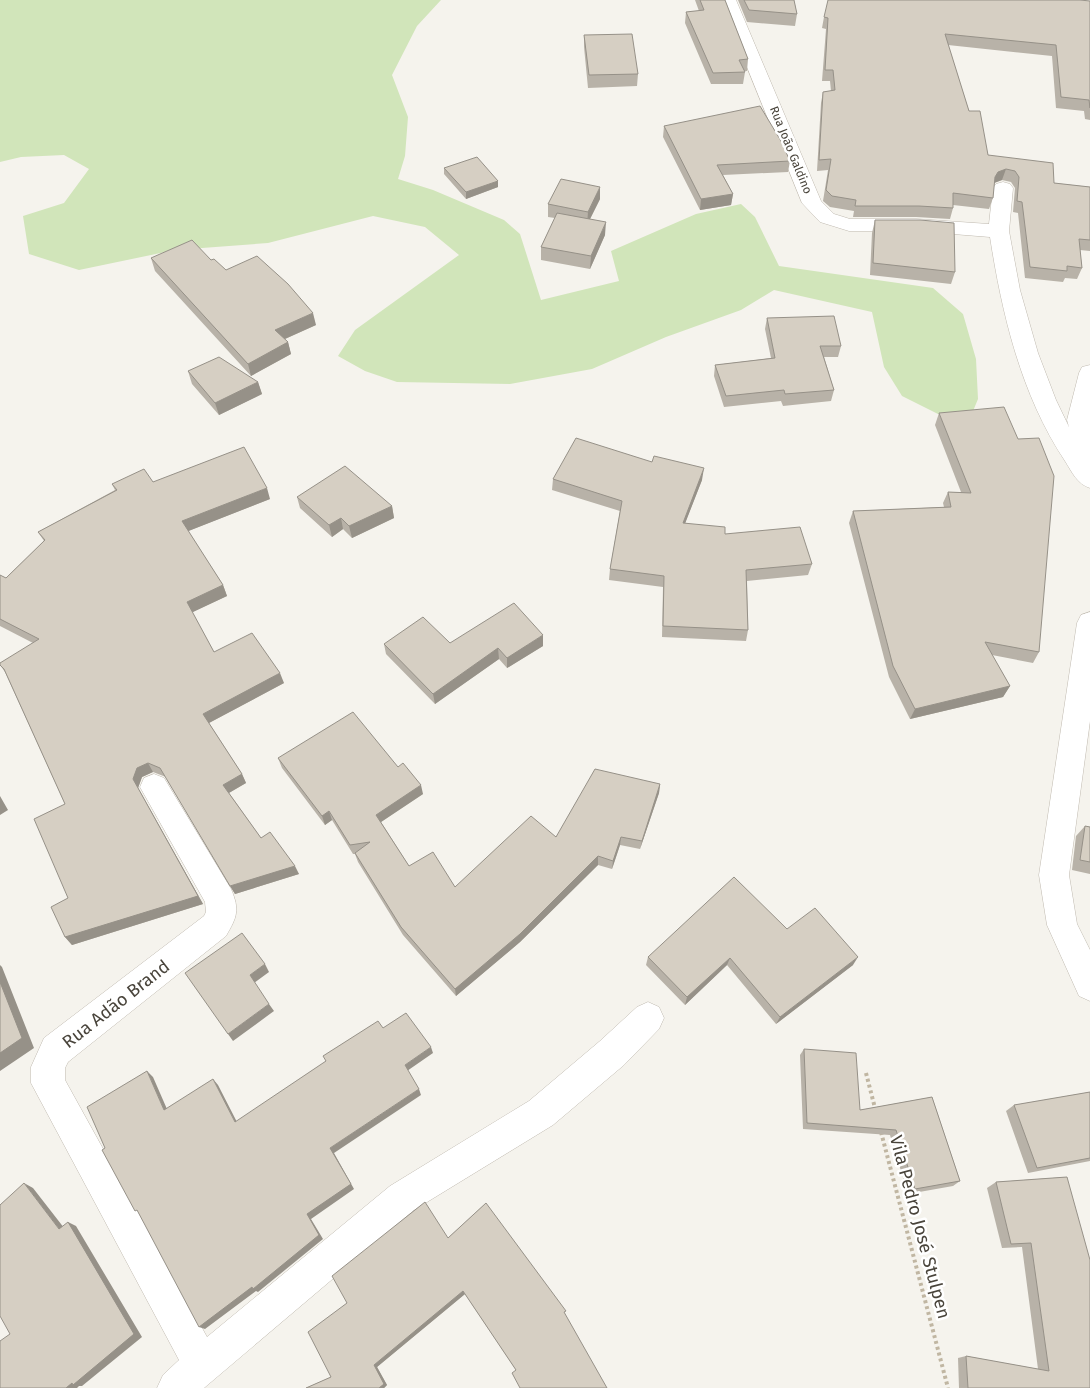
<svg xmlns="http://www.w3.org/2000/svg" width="1090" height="1388" font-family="'Fira Sans',sans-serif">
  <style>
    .green { fill: #d1e5ba }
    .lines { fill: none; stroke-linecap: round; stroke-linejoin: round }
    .minor-casing { stroke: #c0bab0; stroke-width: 1 }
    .path { stroke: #c0b6a2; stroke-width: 4; stroke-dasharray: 3 3; stroke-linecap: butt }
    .minor { fill: #fff; fill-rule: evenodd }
    .wall { fill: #b8b2a8 }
    .shaded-wall { fill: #969188 }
    .building { fill: #d6cfc3; stroke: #969188 }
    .labels { text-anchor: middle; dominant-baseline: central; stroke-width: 5; stroke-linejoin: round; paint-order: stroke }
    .far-street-label { font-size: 12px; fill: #49443b; stroke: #fff }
    .near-street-label { font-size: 18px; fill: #49443b; stroke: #fff }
  </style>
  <rect width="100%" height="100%" fill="#f5f3ed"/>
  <path class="green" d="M0 0H441L417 26 392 75 408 117 405 156 398 179 433 190 504 220 520 234 541 300 619 281 611 251 696 214 741 204 755 217 779 266 933 288 963 314 976 359 978 399 966 428 902 396 884 367 872 312 774 290 741 310 666 337 592 369 510 384 397 382 365 371 338 356 355 330 459 255 425 227 373 216 268 243 175 250 79 270 29 254 23 216 64 203 89 169 64 155 21 157 0 162Z"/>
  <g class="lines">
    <defs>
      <path id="minor" d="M720 0H736L821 201 834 214 850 219H916L989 224 993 188 996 184 1003 182 1010 184 1013 188 1009 231 1020 290 1038 353 1056 400 1069 427 1067 420 1079 373 1082 367 1090 365V488C1077 484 1072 472 1065 461 1021 395 1002 314 990 237L916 231H849L820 222 802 203Z
        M1090 612V721L1069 875 1077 924 1090 950V1001L1079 996 1047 925 1039 875 1077 623 1081 615Z
        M154 774 164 778 231 889C240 910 237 917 226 936L68 1062 65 1068V1080L207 1337 390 1186 529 1101 600 1041 637 1007 648 1002 659 1007 664 1018 659 1029 624 1065 553 1125 414 1210 204 1388H157L163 1375 179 1360 31 1083V1067L44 1038 204 916 206 912 205 902 140 787 144 778Z"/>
    </defs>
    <use href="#minor" class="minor-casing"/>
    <path class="path" d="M866 1073 876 1112
      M881 1132 948 1388"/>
    <use href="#minor" class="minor"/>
  </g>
  <path class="wall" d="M695 0H725L748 59 747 71H744L745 72 743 84H711L685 23 686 12 699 11Z
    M738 0H794L797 14 795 26 747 22Z
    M1090 1V120L1085 119 1084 111 1056 108 1052 56 948 45 969 111 988 155 1054 183 1090 187V251L1080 250 1082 268 1077 279 1065 278 1063 282 1025 278 1018 213 1013 212 1015 188 1011 182 1002 180 994 183 993 198 989 209 953 205V208L950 219 916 217H853L854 211 830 207 823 201 828 170 817 171 821 103 823 92 831 91 830 81H822L826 29 822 28 824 17Z
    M584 35 638 74 637 86 588 88 584 47Z
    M664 126 790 161 788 172 723 175 733 194 731 205 700 210 663 137Z
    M444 168 498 181V187L466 199 444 174Z
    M600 199 590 219 605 235 590 269 541 260V247L555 218 548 217V204Z
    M875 220 955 272 951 284 870 275 872 233Z
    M151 258 226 270 316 325 285 339 288 342 291 354 251 376 155 271Z
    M767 318 841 346 838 357H824L834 390 831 401 783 406 781 401 724 407 714 376 715 365 771 358 765 329Z
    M188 371 258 382 262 394 219 415 192 384Z
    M939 413 1039 652 1033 663 992 655 1010 686 1003 697 910 719 889 677 849 523 853 511 944 507 943 503 948 492H961L935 425Z
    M553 479 702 480 685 523 725 534 812 564 808 575 747 581 748 630 746 641 662 637 663 587 609 580 610 569 620 511 552 490Z
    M153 482 270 499 188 531 223 585 227 596 192 612 214 652 284 683 209 723 242 774 246 783 229 793 261 838 299 874 235 894 166 777 153 772 142 777 138 788 203 904 72 945 65 937 68 898 65 804 5 672 0 665 33 643 0 626V575L6 578 44 541 38 532 115 490 112 484Z
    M297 497 392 506 394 518 352 538 343 529 332 537 300 508Z
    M450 643 543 646 507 668 499 659 435 704 386 654 384 644Z
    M278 758 398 767 423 794 381 822 409 866 455 887 660 784 659 793 640 849 620 845 612 869 598 865 520 942 456 996 403 935 358 862 355 854H353L332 820 325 825 282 768Z
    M1085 826 1090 827V874L1072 870 1076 836Z
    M787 929 853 965 776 1024 727 965 685 1005 646 965 648 957Z
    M804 1049 860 1110 932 1097 960 1181 953 1186 908 1194 890 1135 803 1129 800 1055Z
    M1090 1092V1161L1028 1173 1006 1111 1014 1105Z
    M1067 1177 1090 1388H959L958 1358 966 1356 1038 1369 1022 1247 1002 1248 987 1188 996 1182Z
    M486 1203 516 1370 465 1294 377 1367 387 1385 384 1388H306L331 1377 448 1238Z"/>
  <path class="shaded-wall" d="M1006 169 1002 180 994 183 995 177 998 172Z
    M498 181V187L466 199V192Z
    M600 187V199L587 225 588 212Z
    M733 194 731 205 700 210 701 199Z
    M606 222 605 235 590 269 591 256Z
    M313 313 316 325 278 342 275 330Z
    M288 342 291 354 251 376 248 364Z
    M258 382 262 394 219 415 215 403Z
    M704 468 702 480 681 534 683 523Z
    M267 488 270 499 186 532 182 521Z
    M392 506 394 518 352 538 349 526Z
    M341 518 343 529 332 537 329 525Z
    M223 585 227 596 191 613 187 602Z
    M543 635V646L507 668V658Z
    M498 648 499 659 435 704 433 694Z
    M280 673 284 683 207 724 203 714Z
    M1010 686 1003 697 910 719 915 709Z
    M148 763 153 772 142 777 138 788 203 904 72 945 65 937 137 768Z
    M242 774 246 783 227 794 223 785Z
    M660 784 659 793 640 849 642 841Z
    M421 785 423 794 378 824 376 815Z
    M0 796 8 810 0 815Z
    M329 811 332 820 325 825 322 816Z
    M621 837 620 845 612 869 613 861Z
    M598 856V865L520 942 456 996 455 989Z
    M295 866 299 874 235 894 230 886Z
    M858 957 853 965 776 1024 780 1017Z
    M730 958 727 965 685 1005 687 997Z
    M265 964 269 972 254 983 250 975Z
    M0 965 2 967 34 1048 0 1071Z
    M269 1004 274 1011 233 1041 228 1034Z
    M431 1047 433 1053 407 1071 405 1065Z
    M147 1071 153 1077 170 1116 164 1110Z
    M213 1079 218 1085 240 1128 235 1122Z
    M419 1089 421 1095 334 1153 354 1189 311 1219 323 1239 258 1292 256 1291 205 1329 199 1327 330 1148Z
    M24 1183 33 1188 68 1233 59 1229Z
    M68 1222 76 1226 142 1337 82 1386H79L77 1388H66Z
    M463 1291 465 1294 377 1367 387 1385 384 1388H379L374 1365Z"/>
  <path class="building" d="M700 0H725L748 59 739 60 745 72 713 73 686 12 704 10Z
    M744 0H794L797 14 749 10Z
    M828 0H1080L1090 1V108L1089 100 1061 97 1056 45 945 34 969 111H980L988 155 1053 163 1054 183 1090 187V240L1079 239 1082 268 1067 266V271L1030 267 1022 202 1017 201 1019 177 1015 171 1006 169 998 172 995 177 993 198 953 193V208L919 206H855L856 200 832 196 826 190 831 159 819 160 823 92 835 90 833 70H825L828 18 824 17Z
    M632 34 638 74 589 75 584 35Z
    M760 106 781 141 790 161 717 165 733 194 701 199 664 126Z
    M477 157 498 181 466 192 444 168Z
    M561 179 600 187 588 212 548 204Z
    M557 213 606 222 591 256 541 247Z
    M875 220H920L954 223 955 272 873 263Z
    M192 240 211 260 214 259 226 270 257 256 288 284 313 313 275 330 288 342 248 364 151 258Z
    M834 316 841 346H820L834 390 785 394 784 390 726 396 715 365 775 358 767 318Z
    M219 357 258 382 215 403 188 371Z
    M1004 407 1018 439 1039 438 1054 476 1039 652 985 642 1010 686 915 709 893 666 853 511 951 507 948 492 971 493 939 413Z
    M576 438 652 462 654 456 704 468 683 523 725 527V534L800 527 812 564 746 570 748 630 663 626 664 576 610 569 622 501 553 479Z
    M244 447 267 488 182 521 223 585 187 602 214 652 252 633 280 673 203 714 242 774 223 785 261 838 270 832 295 866 230 886 160 768 148 763 137 768 133 779 198 896 65 937 51 907 68 898 34 819 65 804 4 669 0 665V663L39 639 0 619V575L6 578 45 540 38 532 117 490 112 484 144 469 153 482Z
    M345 466 392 506 349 526 341 518 329 525 297 497Z
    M514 603 543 635 507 658 498 648 433 694 384 644 423 617 450 643Z
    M353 712 398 767 403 763 421 785 376 815 409 866 433 852 455 887 531 816 556 837 595 769 660 784 642 841 621 837 613 861 598 856 520 934 455 989 401 927 355 853 370 842 350 845 329 811 322 816 278 758Z
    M1085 826 1090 827V862L1080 860Z
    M734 877 787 929 815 908 858 957 780 1017 730 958 687 997 648 957Z
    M242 933 265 964 250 975 269 1004 228 1034 185 973Z
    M0 982 22 1038 0 1053Z
    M406 1013 431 1047 405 1065 419 1089 330 1148 351 1184 307 1214 319 1235 253 1289 252 1287 199 1327 137 1210 135 1211 102 1150 105 1148 87 1107 147 1071 164 1110 213 1079 235 1122 326 1061 323 1056 378 1021 383 1028Z
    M804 1049 856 1053 860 1110 932 1097 960 1181 915 1189 896 1130 807 1123Z
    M1090 1092V1158L1037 1168 1014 1105Z
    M1067 1177 1090 1260V1388H968L966 1356 1049 1371 1031 1243 1011 1244 996 1182Z
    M24 1183 59 1229 68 1222 134 1334 73 1385 72 1383 66 1388H0V1341L10 1334 0 1316V1205Z
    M425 1202 448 1238 486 1203 566 1311 564 1312 607 1388H520L512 1373 516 1370 463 1291 374 1365 384 1384 379 1388H306L331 1377 308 1332 347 1303 332 1276Z"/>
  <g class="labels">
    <g class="far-street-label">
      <text transform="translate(791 150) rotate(68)">Rua João Galdino</text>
    </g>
    <g class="near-street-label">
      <text transform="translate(116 1004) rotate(-38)">Rua Adão Brand</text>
      <text transform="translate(920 1227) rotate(75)">Vila Pedro José Stulpen</text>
    </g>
  </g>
</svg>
